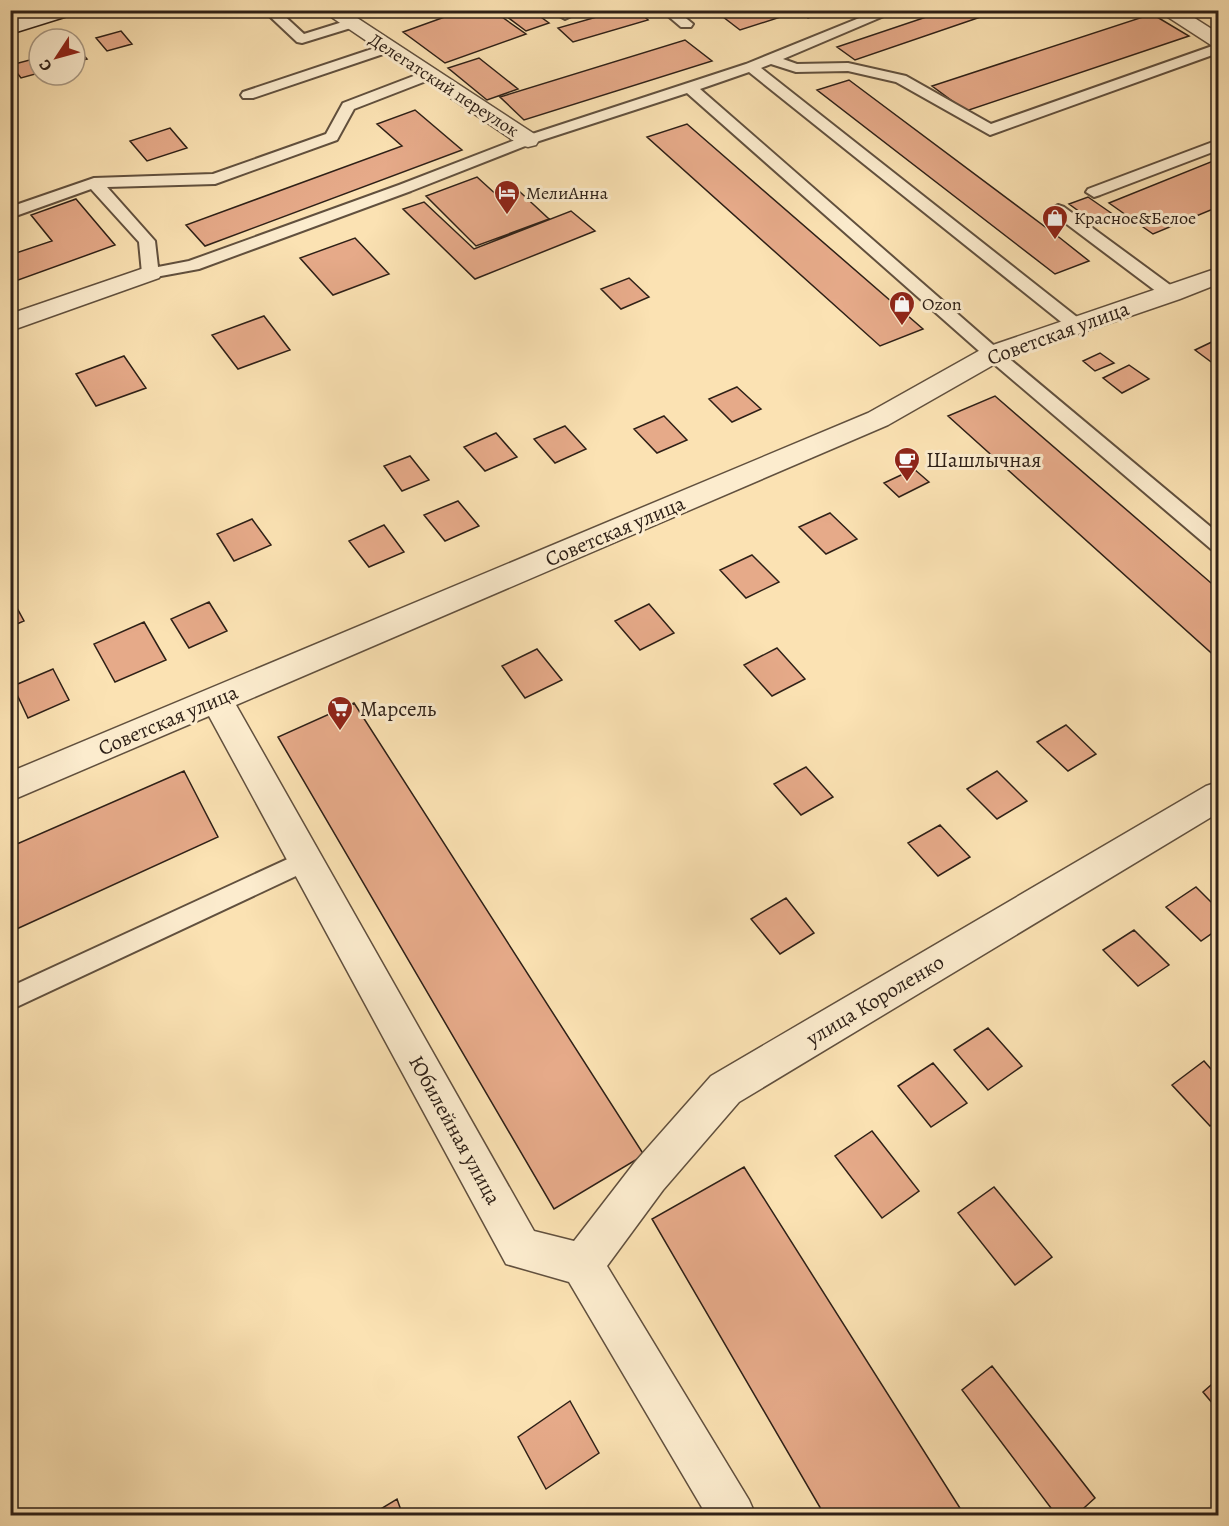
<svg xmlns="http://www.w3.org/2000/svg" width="1229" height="1526" font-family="Alegreya,serif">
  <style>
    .building { fill: #e6aa89; stroke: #2e2017; stroke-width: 1.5 }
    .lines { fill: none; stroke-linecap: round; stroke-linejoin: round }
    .service-casing { stroke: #61503e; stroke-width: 4 }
    .minor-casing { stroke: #61503e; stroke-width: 3 }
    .secondary-casing { stroke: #2e2017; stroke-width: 3 }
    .service { fill: #fcecce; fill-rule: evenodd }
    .minor { fill: #fcecce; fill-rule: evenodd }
    .secondary { fill: #fcecce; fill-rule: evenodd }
    .labels { text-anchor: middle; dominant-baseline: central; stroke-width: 6; stroke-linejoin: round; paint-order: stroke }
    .far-street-label { font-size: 18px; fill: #2e2017; stroke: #fcecce }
    .far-poi-label { font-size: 18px; fill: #2e2017; stroke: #fcecce; text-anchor: start }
    .street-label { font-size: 21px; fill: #2e2017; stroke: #fcecce }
    .poi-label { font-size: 21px; fill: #2e2017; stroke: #fcecce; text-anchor: start }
  </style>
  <rect width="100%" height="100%" fill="#fbe2b3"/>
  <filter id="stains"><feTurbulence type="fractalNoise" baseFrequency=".00333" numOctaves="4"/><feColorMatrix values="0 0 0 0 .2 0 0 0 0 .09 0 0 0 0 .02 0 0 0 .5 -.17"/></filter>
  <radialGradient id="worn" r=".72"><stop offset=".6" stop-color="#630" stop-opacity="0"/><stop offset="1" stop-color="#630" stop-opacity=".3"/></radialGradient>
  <path class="building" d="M464 10H492L526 34 445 63 403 32Z
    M498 10H531L549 23 526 31Z
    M621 10H637L648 20 573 42 558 28Z
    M714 10H789L793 13 740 30Z
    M798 10H831L808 18Z
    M947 10H1001L855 60 837 47Z
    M1152 14 1189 36 966 111 932 86Z
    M121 31 132 44 107 51 96 38Z
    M685 40 712 61 524 120 500 97Z
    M76 46 87 59 75 62Z
    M37 58 39 61V73L21 78 11 65Z
    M479 58 518 89 487 100 448 68Z
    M849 80 1060 238 1089 261 1055 274 817 90Z
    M415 110 462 150 205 246 186 225 402 146 377 124Z
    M687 124 923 329 880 346 647 137Z
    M170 128 187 148 147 161 130 141Z
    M1218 159V207L1153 234 1109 203Z
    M477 177 500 198 519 191 549 219 476 246 426 196Z
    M1088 197 1114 215 1095 223 1069 204Z
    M76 199 115 245 10 283V255L52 241 31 215Z
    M424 202 474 249 571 211 595 231 475 279 403 209Z
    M355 238 389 274 333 295 300 258Z
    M629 278 649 297 621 309 601 289Z
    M264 316 290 350 238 369 212 335Z
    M1218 339V367L1195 350Z
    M1100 353 1114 363 1095 371 1083 361Z
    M124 356 146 388 96 406 76 374Z
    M1129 365 1149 379 1122 393 1103 378Z
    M737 387 761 409 732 422 709 399Z
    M995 396 1218 589V659L948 416Z
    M664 416 687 440 657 453 634 429Z
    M565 426 586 449 555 463 534 439Z
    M496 433 517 457 485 471 464 447Z
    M410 456 429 480 402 491 384 466Z
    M914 469 929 482 899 497 884 483Z
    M458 501 479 526 445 541 424 515Z
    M830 513 857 539 826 554 799 527Z
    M252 519 271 545 234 561 217 534Z
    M384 525 404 552 369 567 349 541Z
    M752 555 779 582 746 598 720 570Z
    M10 595 24 621 10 627Z
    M209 602 227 631 189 648 171 619Z
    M649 604 674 633 640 650 615 621Z
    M144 622 166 660 115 682 94 644Z
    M777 648 805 679 772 696 744 665Z
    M537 649 562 680 525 698 502 666Z
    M53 669 69 700 28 718 13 686Z
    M354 703 644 1155 554 1209 278 737Z
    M1066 725 1096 754 1068 771 1037 742Z
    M806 767 833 797 801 815 774 784Z
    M184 771 218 837 10 932V847Z
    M997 771 1027 801 997 819 967 789Z
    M940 825 970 857 938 876 908 843Z
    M1196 887 1218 909V929L1201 941 1166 907Z
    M786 898 814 933 780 954 751 919Z
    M1134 930 1169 965 1138 986 1103 950Z
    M988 1028 1022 1066 988 1090 954 1050Z
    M1204 1061 1218 1077V1120L1210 1126 1172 1085Z
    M933 1063 967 1103 931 1127 898 1086Z
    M872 1131 919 1191 882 1218 835 1156Z
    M744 1167 965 1516H825L652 1219Z
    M994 1187 1052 1257 1015 1285 958 1213Z
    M992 1366 1095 1498 1075 1516H1057L962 1390Z
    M1218 1379V1410L1203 1392Z
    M570 1401 599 1453 546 1489 518 1437Z
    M10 1484 20 1516H10Z
    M397 1499 403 1516H369Z"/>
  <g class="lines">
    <defs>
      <path id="service" d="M263 10H278L304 34 349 20 356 24 354 27 302 43 297 42Z
        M564 10H584L565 19 558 15Z
        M661 10H676L693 24 691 27H681Z
        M879 10H898L783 59 797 64 848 63 906 76 991 124 1218 44V53L990 135 896 82 848 71 796 72 771 64 761 68 1082 321 1085 325 1082 329H1070L749 72 700 89 999 350 1218 533V551L1211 549 987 358 687 93 533 143 411 191 199 269 150 278 142 273 139 242 91 189 10 218V207L94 178 213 174 326 134 343 103 424 72H434L436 75 434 78 354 109 337 140 215 184 107 187 155 241 158 267 189 261 399 185 523 137 746 64Z
        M387 44 394 48 392 51 253 98H243L241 95 243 92Z
        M1218 140V150L1100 195 1094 197 1086 192 1088 189Z
        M1058 205 1064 207 1177 290 1179 294 1177 298H1165L1052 213 1050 210Z
        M305 851 313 854 317 861 313 868 10 1010V987Z"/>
      <path id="minor" d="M321 10H345L536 135 539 140 536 145 528 147 520 145Z
        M1157 10H1182L1218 33V47L1211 45Z
        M150 266 159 268 162 273 159 278 10 331V314Z
        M1218 268V284L1180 299 1002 360 888 425 236 705 534 1231 574 1241 635 1162 711 1076 1206 786 1218 782V813L739 1102 663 1190 607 1266 749 1500 756 1516H707L569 1282 506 1264 209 716 10 801V772L868 413 984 348Z"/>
      <path id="secondary" d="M45 10H77L74 14 10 34V21Z"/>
    </defs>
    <use href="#service" class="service-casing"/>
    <use href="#minor" class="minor-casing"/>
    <use href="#secondary" class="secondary-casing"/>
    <use href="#service" class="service"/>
    <use href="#minor" class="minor"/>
    <use href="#secondary" class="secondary"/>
  </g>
  <defs>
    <symbol id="hotel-pin" viewBox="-11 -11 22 30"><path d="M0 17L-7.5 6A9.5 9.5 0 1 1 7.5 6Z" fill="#8f2418" stroke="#fcecce"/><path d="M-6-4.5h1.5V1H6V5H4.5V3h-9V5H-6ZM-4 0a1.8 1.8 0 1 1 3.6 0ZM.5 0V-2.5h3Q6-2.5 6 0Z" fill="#fff"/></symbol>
    <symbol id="shop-pin" viewBox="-11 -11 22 30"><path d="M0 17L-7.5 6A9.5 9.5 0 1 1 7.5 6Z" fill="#8f2418" stroke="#fcecce"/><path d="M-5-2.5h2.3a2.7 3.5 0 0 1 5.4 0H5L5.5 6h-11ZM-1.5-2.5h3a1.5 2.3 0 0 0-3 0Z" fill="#fff"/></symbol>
    <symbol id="cafe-pin" viewBox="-11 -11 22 30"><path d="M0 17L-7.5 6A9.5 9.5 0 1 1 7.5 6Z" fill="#8f2418" stroke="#fcecce"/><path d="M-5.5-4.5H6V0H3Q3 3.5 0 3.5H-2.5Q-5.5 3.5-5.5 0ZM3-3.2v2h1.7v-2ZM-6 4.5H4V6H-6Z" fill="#fff"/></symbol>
    <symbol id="supermarket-pin" viewBox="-11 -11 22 30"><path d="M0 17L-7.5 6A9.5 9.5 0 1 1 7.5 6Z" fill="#8f2418" stroke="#fcecce"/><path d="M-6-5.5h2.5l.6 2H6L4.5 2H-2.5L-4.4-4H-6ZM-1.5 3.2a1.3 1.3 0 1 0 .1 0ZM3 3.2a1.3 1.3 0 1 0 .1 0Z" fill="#fff"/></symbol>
  </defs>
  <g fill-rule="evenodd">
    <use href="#hotel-pin" x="492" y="178" width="30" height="40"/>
    <use href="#shop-pin" x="1040" y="203" width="30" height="40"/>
    <use href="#shop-pin" x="887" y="289" width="30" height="40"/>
    <use href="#cafe-pin" x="892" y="445" width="30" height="40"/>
    <use href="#supermarket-pin" x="325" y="694" width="30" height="40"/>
  </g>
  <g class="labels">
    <g class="far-street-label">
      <text transform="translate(444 85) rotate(33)">Делегатский переулок</text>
    </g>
    <g class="far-poi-label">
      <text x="526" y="193">МелиАнна</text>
      <text x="1074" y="218">Красное&amp;Белое</text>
      <text x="922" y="304">Ozon</text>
    </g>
    <g class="street-label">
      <text transform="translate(1058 333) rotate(-20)">Советская улица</text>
      <text transform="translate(615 531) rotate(-23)">Советская улица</text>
      <text transform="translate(168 720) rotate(-23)">Советская улица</text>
      <text transform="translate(875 1000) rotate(-31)">улица Короленко</text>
      <text transform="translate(455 1130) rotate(61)">Юбилейная улица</text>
    </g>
    <g class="poi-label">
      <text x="926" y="460">Шашлычная</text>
      <text x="360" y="709">Марсель</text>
    </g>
  </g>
  <rect width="1229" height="1526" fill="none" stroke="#fbe2b3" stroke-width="36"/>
  <rect x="12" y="12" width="1205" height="1502" fill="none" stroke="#2e2017" stroke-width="3"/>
  <rect x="18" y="18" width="1193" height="1490" fill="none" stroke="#2e2017" stroke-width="1.5"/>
  <g transform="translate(57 57) rotate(234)"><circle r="28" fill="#fcecce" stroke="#aa9a85" stroke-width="1.5"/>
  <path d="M0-4.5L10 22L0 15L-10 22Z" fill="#8f2418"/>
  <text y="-9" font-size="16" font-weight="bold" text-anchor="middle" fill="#2e2017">С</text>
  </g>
  <rect width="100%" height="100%" filter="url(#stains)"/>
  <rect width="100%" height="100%" fill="url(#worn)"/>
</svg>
